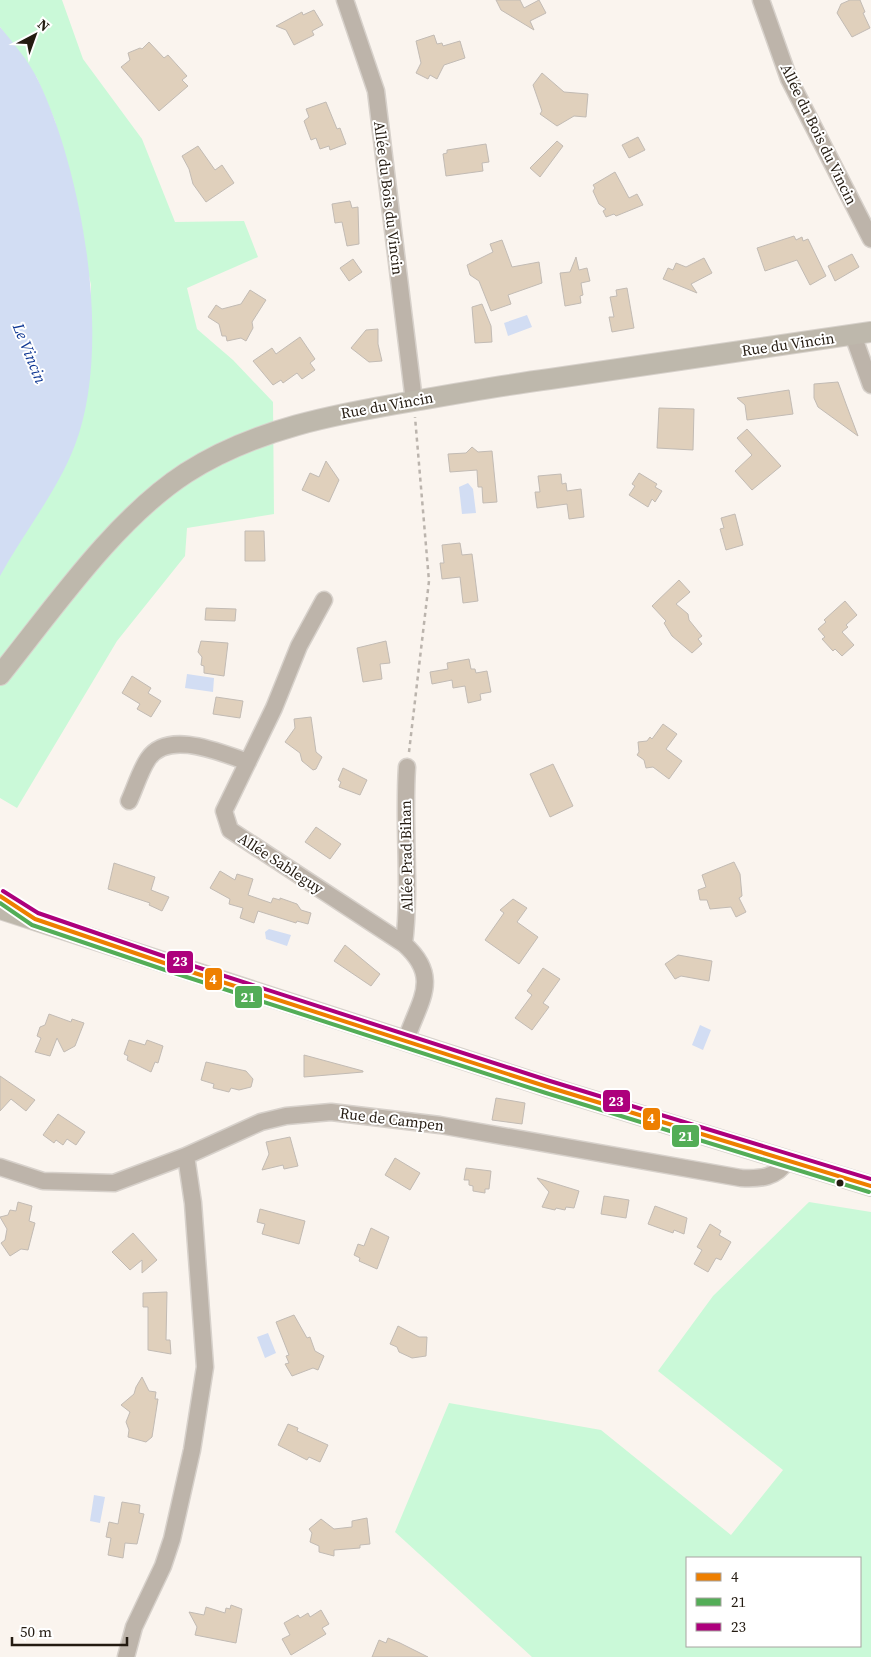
<svg xmlns="http://www.w3.org/2000/svg" width="871" height="1657" font-family="'Source Serif 4',serif">
  <style>
    .green { fill: #caf9d8; fill-rule: evenodd }
    .water { fill: #d2ddf3 }
    .building { fill: #e0d0bc; stroke: #c2bbb4 }
    .lines { fill: none; stroke-linecap: round; stroke-linejoin: round }
    .minor-casing { stroke: #d7d1cb; stroke-width: 19 }
    .major-casing { stroke: #d7d1cb; stroke-width: 22 }
    .path { stroke: #bbb4ad; stroke-width: 2.5; stroke-dasharray: 4 4; stroke-linecap: butt }
    .minor { stroke: #bdb4aa; stroke-width: 16 }
    .major { stroke: #beb8ac; stroke-width: 20 }
    .bus-1-casing { stroke: #fff; stroke-width: 8 }
    .bus-2-casing { stroke: #fff; stroke-width: 8 }
    .bus-3-casing { stroke: #fff; stroke-width: 8 }
    .bus-1 { stroke: #ee7f00; stroke-width: 4 }
    .bus-2 { stroke: #53ad57; stroke-width: 4 }
    .bus-3 { stroke: #ad007c; stroke-width: 4 }
    .bus-dot { fill: #241b11; stroke: #fff; stroke-width: 2 }
    .labels { text-anchor: middle; dominant-baseline: central; stroke-width: 4; stroke-linejoin: round; paint-order: stroke }
    .street-label { font-size: 15px; fill: #241b11; stroke: #fff }
    .water-label { font-size: 16px; font-style: italic; fill: #0f3793; stroke: #fff }
    .line-badge { stroke: #fff; stroke-width: 2 }
    .badge-label { font-size: 14px; text-anchor: middle; font-weight: bold; fill: #fff }
  </style>
  <rect width="100%" height="100%" fill="#faf4ee"/>
  <path class="green" d="M0 0H62L83 59 142 139 175 222 244 221 258 257 187 288 197 329 233 360 273 402 274 514 187 528 185 556 117 641 17 808 0 798V55L91 354V285L55 121 37 78 0 27Z
    M809 1202 871 1212V1657H532L395 1532 449 1403 601 1430 731 1535 783 1470 658 1371 713 1296ZM687 1558H860V1646H687Z"/>
  <path class="water" d="M0 27C13 43 29 61 38 80 83 173 113 346 75 445 57 492 24 532 0 576Z
    M527 315 532 327 508 336 504 323Z
    M468 483 473 489 476 513 462 514 459 487Z
    M187 674 214 678 213 692 185 688Z
    M269 929 291 935 287 946 266 939 265 932Z
    M700 1025 711 1030 703 1050 692 1045Z
    M268 1333 276 1353 265 1358 257 1337Z
    M94 1495 105 1497 100 1523 90 1521Z"/>
  <path class="building" d="M496 0H520L524 8 539 0 546 13 530 21 534 30 501 10Z
    M850 0H860L865 12 863 13 870 28 852 37 837 13 841 4Z
    M314 10 323 25 312 31 314 35 294 45 286 30 276 26 302 12 303 15Z
    M434 35 437 44 442 43 443 46 460 41 465 58 444 65 437 79 430 75 428 79 416 73 421 63 416 41Z
    M149 42 164 58 168 55 187 76 182 80 188 86 159 111 121 67 130 60 128 53 140 48 142 49Z
    M542 73 564 92 588 94 586 117 574 116 557 126 540 114 542 111 533 85Z
    M326 102 337 129 340 128 346 144 330 150 329 146 320 149 316 138 311 140 304 121 309 117 306 109Z
    M638 137 645 150 629 158 622 145Z
    M557 141 563 146 540 177 530 168Z
    M486 144 489 162 482 163 483 171 446 176 443 154 447 153V150Z
    M198 146 215 170 222 165 234 183 206 202 193 184 189 169 182 156Z
    M615 172 629 198 637 194 643 205 616 216 614 214 606 217 603 211 606 209 599 204 593 191 595 188 593 185Z
    M350 201 352 208 358 207 359 244 347 246 342 222 335 223 332 204Z
    M794 236 796 240 802 237 803 241 808 239 826 276 810 285 797 260 765 271 757 248Z
    M502 240 512 267 539 262 542 283 508 295 511 304 491 311 479 281 470 275 467 265 493 252 490 244Z
    M852 254 859 267 835 281 828 266Z
    M576 257 579 270 587 268 590 281 581 283 583 295 580 296 581 303 565 306 560 273 570 272Z
    M704 258 712 273 691 284 697 293 663 279 668 268 673 270 676 263 686 267Z
    M353 259 362 272 349 281 340 268Z
    M627 288 634 328 612 332 609 317H614L610 297 617 296 616 290Z
    M250 290 266 300 252 322 253 328 246 341 241 338 227 341 226 336H222L219 324 208 317 216 305 222 309 241 304Z
    M482 304 491 326 492 342 475 343 472 307Z
    M378 329V344L382 361 369 362 351 348 366 330Z
    M300 337 315 359 310 363 315 370 302 379 297 373 283 383 281 380 273 385 253 361 272 348 276 354Z
    M838 382 846 404 858 436 818 407 814 398V384Z
    M789 390 793 414 747 420 745 405 737 398Z
    M659 408 694 409 693 450 657 448Z
    M747 429 781 466 752 490 735 471 752 455 737 438Z
    M472 447 478 452 492 451 497 502 483 503 482 487H478L477 470 450 472 448 454 466 453Z
    M326 461 339 480 329 502 302 490 310 473 319 477Z
    M639 473 657 484 655 487 662 491 655 502 652 499 648 507 629 495 635 486 632 484Z
    M561 474 562 484 566 483 567 491 581 489 584 517 569 519 567 504 537 508 535 492H540L538 476Z
    M735 514 743 545 726 550 720 529 724 528 721 518Z
    M245 531H264L265 561H245Z
    M460 543 462 555 472 554 478 601 463 603 460 577 442 579 440 563H444L442 545Z
    M679 580 690 592 676 604 688 614 689 620 702 636 698 639 702 644 692 653 672 636 664 623 666 621 652 606Z
    M845 601 857 615 846 625 848 627 842 632 854 645 842 656 835 649 833 651 822 639 825 637 818 629 826 622 824 620Z
    M206 608 236 609 235 621 205 620Z
    M201 641 228 643 224 676 204 673V666L201 665 202 657 198 652Z
    M386 641 390 663 380 664 382 679 363 682 357 648Z
    M469 659 471 669H475L476 673 487 671 491 692 480 694 481 700 468 703 465 686 453 688 452 680 432 684 430 672 448 669 447 663Z
    M132 676 151 688 148 693 161 701 151 717 137 709 140 704 122 693Z
    M216 697 243 701 240 718 213 714Z
    M311 717 316 752 322 757 316 769 313 770 302 761 300 753 285 742 295 728 294 719Z
    M663 724 677 734 666 749 682 761 669 779 653 767 646 768 644 760 637 755 639 752 638 742 647 741 650 737 652 739Z
    M553 764 573 806 550 817 530 774Z
    M343 768 367 780 360 795 339 787 341 782 338 780Z
    M316 827 341 844 330 859 305 842Z
    M734 862 740 874 742 896 739 898 746 912 736 917 731 907 710 909 707 900H700L698 890 706 887 702 875Z
    M114 863 155 877 151 890 169 897 162 911 149 905 150 903 108 889Z
    M220 871 235 880 237 874 253 879 248 895 271 903 273 898 280 900V898L297 904 301 910 311 913 308 924 297 921 296 923 258 911 254 923 240 918 243 908 229 904 230 899 210 888Z
    M513 899 527 908 517 922 538 937 519 964 485 940 504 913 500 910Z
    M345 945 380 974 371 986 334 961Z
    M678 955 712 961 709 981 681 976 675 979 665 964Z
    M543 968 560 979 543 1003 549 1007 532 1030 515 1018 532 995 527 991Z
    M49 1014 71 1022 72 1019 84 1023 75 1046 64 1052 57 1038 50 1056 35 1052 41 1038 37 1036 40 1027 45 1025Z
    M129 1040 145 1045 147 1040 163 1046 158 1063 155 1062 151 1072 127 1060 128 1056 124 1054Z
    M304 1055 363 1071V1072L304 1077Z
    M206 1062 246 1071 253 1079 251 1087 239 1090 231 1088 229 1092 213 1088 214 1084 201 1080Z
    M0 1076 35 1100 26 1111 11 1099 0 1111Z
    M496 1098 525 1103 522 1124 492 1120Z
    M58 1114 85 1132 76 1145 67 1139 63 1145 56 1140 54 1143 43 1135Z
    M290 1137 298 1166 284 1169 283 1165 262 1170 269 1154 266 1142Z
    M395 1158 420 1173 410 1190 385 1175Z
    M466 1168 491 1171 489 1189H485V1193L473 1191V1186L469 1185V1180H464Z
    M537 1178 579 1191 574 1208 566 1207 565 1210 556 1208 555 1210 542 1207 549 1192Z
    M604 1196 629 1200 626 1218 601 1214Z
    M18 1202 32 1206 29 1221 35 1223 28 1250 21 1249 10 1256 1 1243 5 1240 7 1229 0 1217 8 1215 10 1210 16 1211Z
    M655 1206 687 1218 684 1234 674 1230 673 1233 648 1224Z
    M260 1209 305 1221 299 1244 262 1234 265 1224 257 1222Z
    M710 1224 721 1231 719 1235 731 1242 721 1260 716 1258 708 1272 694 1264 702 1250 697 1247Z
    M371 1228 389 1237 377 1269 359 1261 360 1258 354 1255 358 1244 364 1246Z
    M133 1233 157 1260 142 1273V1260L130 1270 112 1252Z
    M167 1292 166 1340H170L171 1354 148 1350V1307H143V1293Z
    M294 1315 307 1338 310 1337 315 1351 324 1356 318 1370 313 1368 292 1376 285 1364 289 1363 286 1356 289 1355 276 1322Z
    M398 1326 419 1337H427L426 1356 412 1358 399 1352 397 1347 390 1344Z
    M142 1377 149 1391 156 1392 155 1399H158L152 1437 146 1442 128 1437 129 1430 126 1422 130 1412 121 1405 134 1394 136 1387Z
    M288 1424 298 1428 297 1431 328 1445 320 1462 309 1457 307 1460 278 1445Z
    M122 1502 140 1505 139 1513 144 1514 137 1544 125 1543 123 1558 108 1555 111 1538 106 1537 109 1522 118 1524Z
    M367 1518 370 1544 360 1545V1548L334 1550V1556L319 1552V1546L310 1542 312 1533 309 1529 321 1519 334 1529 352 1527V1521Z
    M231 1605 242 1609 236 1643 195 1635 197 1627 189 1612 204 1615 206 1607 225 1613 226 1608 230 1609Z
    M321 1610 329 1624 322 1628 326 1634 291 1655 282 1639 290 1635 284 1623 298 1615 300 1618 308 1613 310 1617Z
    M388 1638 400 1643 428 1657H372L379 1640 386 1643Z"/>
  <g class="lines">
    <defs>
      <path id="minor" d="M345 0 376 91 414 401
        M761 0 789 79 871 239
        M853 335 871 385
        M324 600 299 646 274 708 224 811 230 830 404 944C442 978 419 1001 406 1040
        M129 801C135 788 140 771 148 759 168 729 221 753 248 762
        M404 944C411 886 403 826 407 767
        M0 1167 43 1181 114 1183 186 1156 261 1122 286 1116 331 1112 440 1125 741 1178C761 1179 776 1178 788 1160
        M126 1657 134 1627 163 1566 172 1539 192 1450 205 1367 193 1203 186 1156"/>
      <path id="major" d="M0 675C53 609 115 519 186 473 254 429 336 414 414 401 459 393 504 385 550 379 657 363 764 348 871 332
        M0 909 548 1087 871 1186"/>
    </defs>
    <use href="#minor" class="minor-casing"/>
    <use href="#major" class="major-casing"/>
    <path class="path" d="M409 752 429 581 415 417"/>
    <use href="#minor" class="minor"/>
    <use href="#major" class="major"/>
    <defs>
      <path id="bus-1" d="M0 896 35 919 173 966 548 1087 871 1186"/>
      <path id="bus-2" d="M0 903 32 925 171 972 546 1093 869 1192"/>
      <path id="bus-3" d="M3 891 38 913 175 960 550 1081 871 1179"/>
    </defs>
    <use href="#bus-1" class="bus-1-casing"/>
    <use href="#bus-2" class="bus-2-casing"/>
    <use href="#bus-3" class="bus-3-casing"/>
    <use href="#bus-1" class="bus-1"/>
    <use href="#bus-2" class="bus-2"/>
    <use href="#bus-3" class="bus-3"/>
  </g>
  <circle class="bus-dot" cx="840" cy="1183" r="4.5"/>
  <g class="labels">
    <g class="street-label">
      <text transform="translate(819 134) rotate(64)">Allée du Bois du Vincin</text>
      <text transform="translate(389 198) rotate(83)">Allée du Bois du Vincin</text>
      <text transform="translate(788 344) rotate(-8)">Rue du Vincin</text>
      <text transform="translate(387 405) rotate(-10)">Rue du Vincin</text>
      <text transform="translate(406 856) rotate(-91)">Allée Prad Bihan</text>
      <text transform="translate(281 863) rotate(33)">Allée Sableguy</text>
      <text transform="translate(392 1119) rotate(7)">Rue de Campen</text>
    </g>
    <g class="water-label">
      <text transform="translate(30 353) rotate(68)">Le Vincin</text>
    </g>
  </g>
  <g class="line-badge">
    <rect x="166" y="950" width="28" height="24" rx="5" fill="#ad007c"/>
    <rect x="204" y="967" width="19" height="24" rx="5" fill="#ee7f00"/>
    <rect x="234" y="985" width="29" height="24" rx="5" fill="#53ad57"/>
    <rect x="602" y="1089" width="29" height="24" rx="5" fill="#ad007c"/>
    <rect x="642" y="1107" width="19" height="24" rx="5" fill="#ee7f00"/>
    <rect x="671" y="1124" width="29" height="24" rx="5" fill="#53ad57"/>
  </g>
  <g class="badge-label">
    <text x="180" y="966">23</text>
    <text x="213" y="984">4</text>
    <text x="248" y="1002">21</text>
    <text x="616" y="1106">23</text>
    <text x="651" y="1123">4</text>
    <text x="686" y="1141">21</text>
  </g>
  <rect x="686" y="1557" width="175" height="90" fill="#ffffff" stroke="#a7a4a0"/>
  <rect x="696" y="1573" width="25" height="8" fill="#ee7f00" stroke="#a7a4a0"/>
  <text x="731" y="1582" font-size="15" fill="#241b11">4</text>
  <rect x="696" y="1598" width="25" height="8" fill="#53ad57" stroke="#a7a4a0"/>
  <text x="731" y="1607" font-size="15" fill="#241b11">21</text>
  <rect x="696" y="1623" width="25" height="8" fill="#ad007c" stroke="#a7a4a0"/>
  <text x="731" y="1632" font-size="15" fill="#241b11">23</text>
  <g transform="translate(35 35) rotate(41)" stroke="#ffffff" stroke-width="4" paint-order="stroke">
  <path d="M0-4L9 19L0 12L-9 19Z" fill="#241b11"/>
  <text y="-8" font-size="14" font-weight="bold" text-anchor="middle" fill="#241b11">N</text>
  </g>
  <path d="M12 1637v8h115v-8" fill="none" stroke="#241b11" stroke-width="2.5"/>
  <text x="20" y="1637" font-size="15" fill="#241b11" stroke="#ffffff" stroke-width="4" paint-order="stroke">50 m</text>
</svg>
